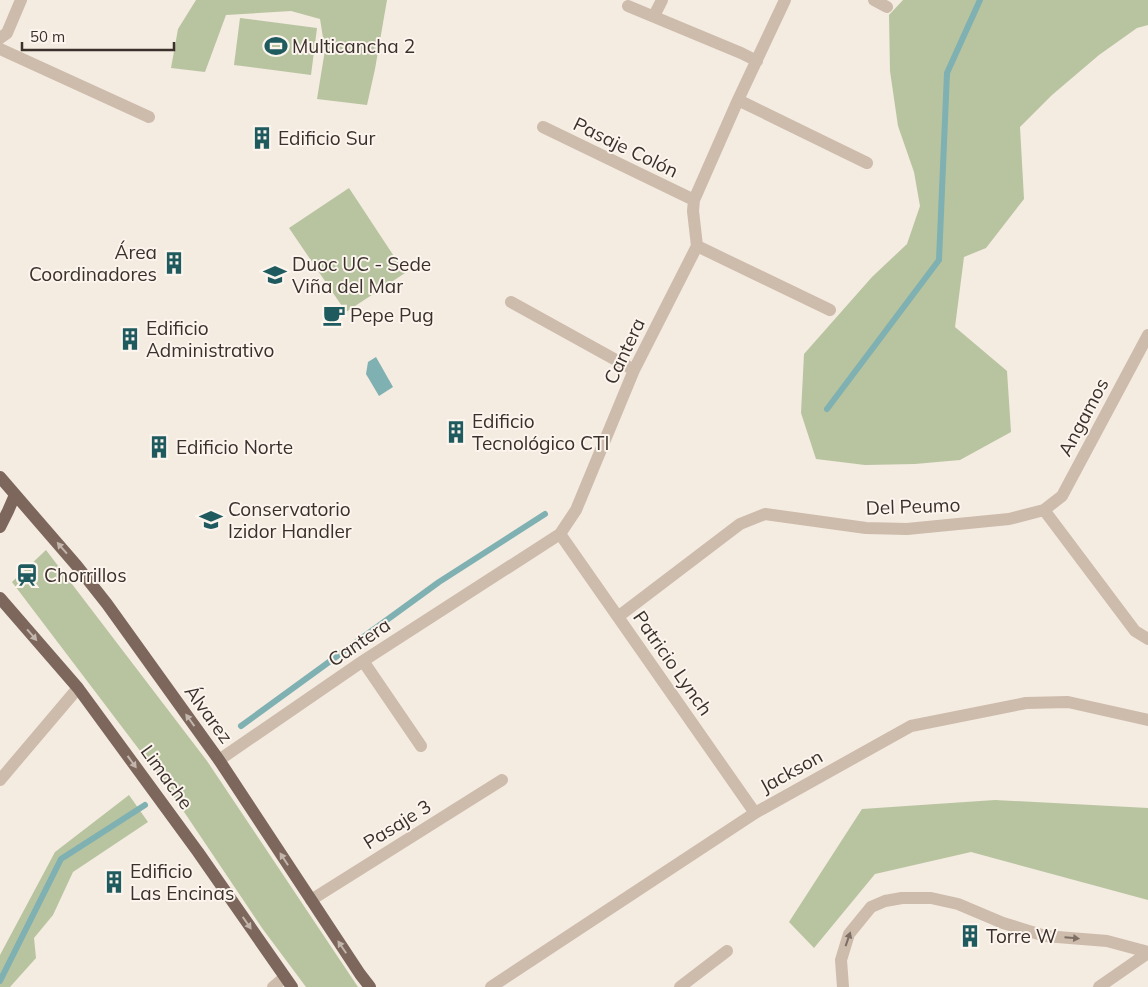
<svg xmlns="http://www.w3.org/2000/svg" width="1148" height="987" font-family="Mulish,sans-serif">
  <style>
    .green { fill: #b8c4a0 }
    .water { fill: #7fb0b2 }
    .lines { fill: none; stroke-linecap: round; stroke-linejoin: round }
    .stream { stroke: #7fb0b2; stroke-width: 6 }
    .minor { stroke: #cdbbac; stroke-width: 12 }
    .major { stroke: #7d675c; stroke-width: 12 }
    .oneway { fill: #c2b5ac }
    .oneway2 { fill: #7d6f65 }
    .labels { text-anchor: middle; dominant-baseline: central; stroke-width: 4; stroke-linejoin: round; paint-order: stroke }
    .poi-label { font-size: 19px; fill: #3b302b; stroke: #fbf5ee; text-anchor: start }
    .street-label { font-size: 19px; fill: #3b302b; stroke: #fbf5ee }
  </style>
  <rect width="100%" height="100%" fill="#f4ebe1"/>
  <path class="green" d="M196 0H387L375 69 367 105 317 99 325 50 320 19 291 11 226 15 205 72 171 68 178 29Z
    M903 0H1148V25L1137 28 1099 55 1052 95 1020 127 1024 199 986 248 964 257 955 327 1007 371 1011 432 960 460 915 464 865 465 816 459 801 413 804 354 872 277 907 244 920 206 914 172 898 126 890 71 889 15Z
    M240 18 317 28 311 75 234 65Z
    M349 188 405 273 346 312 289 228Z
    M46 550 207 761 358 987H306L262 928 166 785 12 582Z
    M129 795 148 822 73 872 53 915 34 938 36 958 10 987H0V955L55 852Z
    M995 800 1148 808V900L971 852 875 874 814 948 789 922 862 809Z"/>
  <path class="water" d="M376 357 393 387 379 396 366 374 368 362Z"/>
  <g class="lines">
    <path class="stream" d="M827 409 939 260 947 73 980 0
      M241 726 439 582 545 514
      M0 981 61 859 145 805"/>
    <path class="minor" d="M874 0 887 7
      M628 6 741 53 757 61
      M654 16 662 0
      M0 38 7 33 21 0
      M0 49 149 117
      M738 100 867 163
      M543 127 694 200
      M697 246 830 310
      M511 302 634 370
      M1044 510 1062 496 1148 335
      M560 534 755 813
      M619 616 740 524 765 514 866 528 907 529 1009 519 1044 510 1135 631 1148 639
      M363 661 421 746
      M219 760 363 661 560 534 576 510 634 370 697 246 693 211 694 200 738 100 785 0
      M0 780 78 688
      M311 900 502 780
      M273 987 285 977
      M491 987 755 813 911 726 1026 703 1068 702 1148 720
      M680 987 727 951
      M843 987 841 960 849 934 871 907 885 901 902 898H931L958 904 1003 923 1045 936 1107 941 1148 952
      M1099 987 1148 953"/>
    <path class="major" d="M0 477 77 566 107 604 219 760 360 974 370 987
      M0 527 8 511 15 495
      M0 598 78 688 198 852 292 987"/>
  </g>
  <defs><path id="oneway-solid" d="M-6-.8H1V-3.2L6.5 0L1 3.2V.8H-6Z" transform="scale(1.25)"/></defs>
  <g class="oneway">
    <use href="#oneway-solid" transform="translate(62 548) rotate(-131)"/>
    <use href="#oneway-solid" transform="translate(32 635) rotate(49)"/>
    <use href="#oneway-solid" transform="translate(190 720) rotate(-126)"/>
    <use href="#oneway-solid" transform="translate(132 762) rotate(54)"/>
    <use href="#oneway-solid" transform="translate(284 859) rotate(-123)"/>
    <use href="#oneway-solid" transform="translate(247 923) rotate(55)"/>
    <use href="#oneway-solid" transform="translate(342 947) rotate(-124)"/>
  </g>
  <g class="oneway2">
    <use href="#oneway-solid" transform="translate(1072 938) rotate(5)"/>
    <use href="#oneway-solid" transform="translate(848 939) rotate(-71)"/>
  </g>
  <defs>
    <symbol id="stadium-bare" viewBox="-9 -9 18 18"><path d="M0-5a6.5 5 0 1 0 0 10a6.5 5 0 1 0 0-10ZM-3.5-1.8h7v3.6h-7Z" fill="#1f5a5e" stroke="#fbf5ee" stroke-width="2.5" paint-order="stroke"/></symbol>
    <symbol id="building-bare" viewBox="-9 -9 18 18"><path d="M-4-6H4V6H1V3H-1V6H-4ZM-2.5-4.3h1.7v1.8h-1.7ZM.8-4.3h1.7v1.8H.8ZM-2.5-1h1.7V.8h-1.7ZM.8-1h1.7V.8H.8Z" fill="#1f5a5e" stroke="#fbf5ee" stroke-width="2.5" paint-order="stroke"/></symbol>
    <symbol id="university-bare" viewBox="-9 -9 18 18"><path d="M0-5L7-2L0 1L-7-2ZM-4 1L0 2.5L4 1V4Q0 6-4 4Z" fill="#1f5a5e" stroke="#fbf5ee" stroke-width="2.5" paint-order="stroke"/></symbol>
    <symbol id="cafe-bare" viewBox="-9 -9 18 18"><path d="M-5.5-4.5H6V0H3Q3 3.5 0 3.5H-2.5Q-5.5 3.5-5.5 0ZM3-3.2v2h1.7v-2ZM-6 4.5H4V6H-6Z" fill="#1f5a5e" stroke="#fbf5ee" stroke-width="2.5" paint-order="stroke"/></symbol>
    <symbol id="school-bare" viewBox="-9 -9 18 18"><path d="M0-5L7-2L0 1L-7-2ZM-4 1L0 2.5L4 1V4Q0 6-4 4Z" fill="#1f5a5e" stroke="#fbf5ee" stroke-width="2.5" paint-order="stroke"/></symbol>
    <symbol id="station-bare" viewBox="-9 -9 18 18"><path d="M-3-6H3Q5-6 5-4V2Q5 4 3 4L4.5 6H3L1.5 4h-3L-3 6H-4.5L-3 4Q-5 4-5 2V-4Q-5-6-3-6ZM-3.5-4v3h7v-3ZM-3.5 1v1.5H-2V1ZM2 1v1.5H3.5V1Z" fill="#1f5a5e" stroke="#fbf5ee" stroke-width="2.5" paint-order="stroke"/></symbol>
  </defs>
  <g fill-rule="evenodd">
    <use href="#stadium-bare" x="260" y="30" width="32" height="32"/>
    <use href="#building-bare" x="246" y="122" width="32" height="32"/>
    <use href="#building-bare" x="158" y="247" width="32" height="32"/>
    <use href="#university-bare" x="259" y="259" width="32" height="32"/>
    <use href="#cafe-bare" x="318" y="299" width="32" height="32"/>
    <use href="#building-bare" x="114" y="323" width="32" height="32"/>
    <use href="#building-bare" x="440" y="416" width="32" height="32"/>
    <use href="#building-bare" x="143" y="431" width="32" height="32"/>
    <use href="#school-bare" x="195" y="504" width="32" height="32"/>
    <use href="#station-bare" x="11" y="559" width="32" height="32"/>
    <use href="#building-bare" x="98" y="866" width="32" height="32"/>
    <use href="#building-bare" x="954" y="920" width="32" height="32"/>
  </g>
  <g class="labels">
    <g class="poi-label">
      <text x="292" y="46">Multicancha 2</text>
      <text x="278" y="138">Edificio Sur</text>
      <text x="157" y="252" text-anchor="end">Área<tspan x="157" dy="22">Coordinadores</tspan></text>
      <text x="292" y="264">Duoc UC - Sede<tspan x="292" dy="22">Viña del Mar</tspan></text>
      <text x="350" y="315">Pepe Pug</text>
      <text x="146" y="328">Edificio<tspan x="146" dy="22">Administrativo</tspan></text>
      <text x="472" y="421">Edificio<tspan x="472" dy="22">Tecnológico CTI</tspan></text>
      <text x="176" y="447">Edificio Norte</text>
      <text x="228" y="509">Conservatorio<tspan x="228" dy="22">Izidor Handler</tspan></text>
      <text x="44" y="575">Chorrillos</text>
      <text x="130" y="871">Edificio<tspan x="130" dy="22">Las Encinas</tspan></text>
      <text x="986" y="936">Torre W</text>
    </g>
    <g class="street-label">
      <text transform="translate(626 147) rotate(26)">Pasaje Colón</text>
      <text transform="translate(624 351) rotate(-65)">Cantera</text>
      <text transform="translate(1083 417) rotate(-62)">Angamos</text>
      <text transform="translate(913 506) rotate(-2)">Del Peumo</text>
      <text transform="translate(359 642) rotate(-34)">Cantera</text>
      <text transform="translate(673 663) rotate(55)">Patricio Lynch</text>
      <text transform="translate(209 714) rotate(54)">Álvarez</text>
      <text transform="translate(791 771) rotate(-29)">Jackson</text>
      <text transform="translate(167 777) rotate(54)">Limache</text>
      <text transform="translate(397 824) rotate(-32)">Pasaje 3</text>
    </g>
  </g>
  <path d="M22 42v8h152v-8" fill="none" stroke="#3b302b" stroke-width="2.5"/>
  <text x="30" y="42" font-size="15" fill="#3b302b" stroke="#fbf5ee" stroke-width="4" paint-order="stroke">50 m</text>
</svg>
